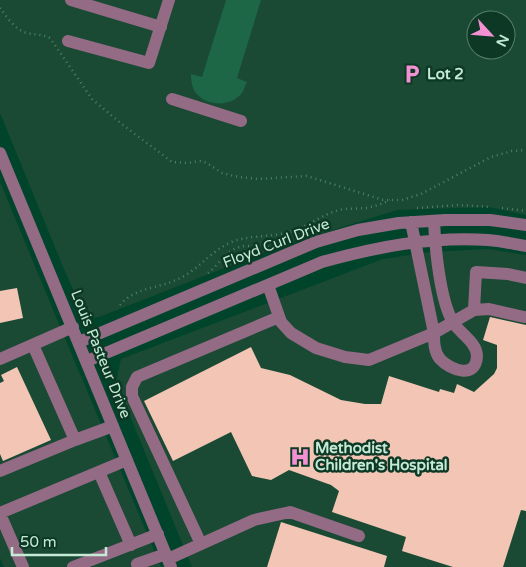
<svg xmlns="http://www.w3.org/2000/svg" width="526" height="567" font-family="'Varela Round',sans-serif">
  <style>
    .built { fill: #1a4a34; fill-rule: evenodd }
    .green { fill: #1d6747 }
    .building { fill: #f2c5b4 }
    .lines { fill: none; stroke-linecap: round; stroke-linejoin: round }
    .path { stroke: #4a836a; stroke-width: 2.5; stroke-dasharray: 1 4; stroke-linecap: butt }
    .minor { stroke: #946b85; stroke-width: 12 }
    .labels { text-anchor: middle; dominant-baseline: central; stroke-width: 5; stroke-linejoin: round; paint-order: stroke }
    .poi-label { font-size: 15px; font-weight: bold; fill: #c5ead5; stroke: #0c3825; text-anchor: start }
    .street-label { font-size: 15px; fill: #c5ead5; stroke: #0c3825 }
  </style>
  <rect width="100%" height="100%" fill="#00452b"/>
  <path class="built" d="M0 0H526V215L489 207 397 210 281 246 99 317 89 318 84 314 64 269 0 113ZM476 20H506V50H476Z
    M0 182 51 305 161 567H4L0 558Z
    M488 249 526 255V567H192L116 382 121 359 383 259 431 252Z"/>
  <path class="green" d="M226 0H261L237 78 247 82C245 85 244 90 242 93 231 107 207 107 196 93 192 88 191 81 191 74L202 77Z"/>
  <path class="building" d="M17 288 23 318 0 323V291Z
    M490 317 526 325V511L521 510 503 567H453L402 551 406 537 332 512 339 491 331 485 289 470 271 480 252 476 231 432 173 461 144 401 251 347 261 368 290 375 341 400 365 404H381L389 376 439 392 440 389 454 393 457 384 474 392 494 374 497 368V345L483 340Z
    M17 367 51 440 3 461 0 454V383L4 381 1 375Z
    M281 522 387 556 384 567H267Z"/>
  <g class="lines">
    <path class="path" d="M0 8C7 17 15 30 27 33 35 35 42 34 50 38L92 99 124 126 172 162 187 163 200 161 207 163 222 173 239 177 258 179 307 176 383 200H402L421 194 491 157 512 151 526 150
      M417 208 458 205 491 207
      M502 208 526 211
      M208 273C220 264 228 246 246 246 254 246 261 248 270 247
      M120 305C135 287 158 289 178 279 199 270 212 249 234 241 253 235 272 237 290 232 307 227 321 215 339 210 347 208 357 209 365 208 374 207 382 204 390 200"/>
    <path class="minor" d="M71 0 161 27
      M68 41 149 63 169 0
      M172 99 241 121
      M0 153 171 567
      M411 222 434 333C434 342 434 352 440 359 450 370 476 380 477 356 477 342 459 333 453 322 440 301 435 246 434 221
      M268 285 281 322 291 333 316 348 345 357 369 360 434 333 474 310 476 272 508 274 526 278
      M474 310 489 309 524 317
      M79 342 316 242 358 230 399 223 445 220H490L526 225
      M33 345 75 440 113 426
      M0 359 73 327
      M87 361 322 262C376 247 432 236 488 240 501 241 514 244 526 246
      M0 471 75 440
      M99 472 131 545
      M0 513 127 460
      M0 514 23 567
      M201 544 132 396V387L137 377 279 317
      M168 559 254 520 290 512 359 536
      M73 567 158 534
      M138 567 137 564 166 554"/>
  </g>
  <defs>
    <symbol id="parking-bare" viewBox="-9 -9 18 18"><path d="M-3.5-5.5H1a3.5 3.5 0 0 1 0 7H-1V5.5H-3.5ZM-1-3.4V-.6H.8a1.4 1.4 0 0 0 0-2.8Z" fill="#f491d3" stroke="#0c3825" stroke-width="2.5" paint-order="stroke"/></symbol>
    <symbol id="hospital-bare" viewBox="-9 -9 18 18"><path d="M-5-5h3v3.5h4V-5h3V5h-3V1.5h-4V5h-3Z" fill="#f491d3" stroke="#0c3825" stroke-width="2.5" paint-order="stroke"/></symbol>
  </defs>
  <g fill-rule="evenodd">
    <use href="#parking-bare" x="398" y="60" width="28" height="28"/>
    <use href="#hospital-bare" x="286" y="443" width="28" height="28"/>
  </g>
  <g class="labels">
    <g class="poi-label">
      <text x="427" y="74">Lot 2</text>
      <text x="315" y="448">Methodist<tspan x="315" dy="17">Children's Hospital</tspan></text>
    </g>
    <g class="street-label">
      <text transform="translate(276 243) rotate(-21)">Floyd Curl Drive</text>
      <text transform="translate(101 354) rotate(68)">Louis Pasteur Drive</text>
    </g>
  </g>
  <g transform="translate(491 35) rotate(116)"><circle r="24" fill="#0c3825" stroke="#567f6b"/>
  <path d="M0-4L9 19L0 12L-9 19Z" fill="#f491d3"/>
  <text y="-8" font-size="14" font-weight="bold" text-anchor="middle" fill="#c5ead5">N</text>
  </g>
  <path d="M12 547v8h94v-8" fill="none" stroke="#c5ead5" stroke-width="2.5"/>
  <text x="20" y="547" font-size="15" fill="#c5ead5" stroke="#0c3825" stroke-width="4" paint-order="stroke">50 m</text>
</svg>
